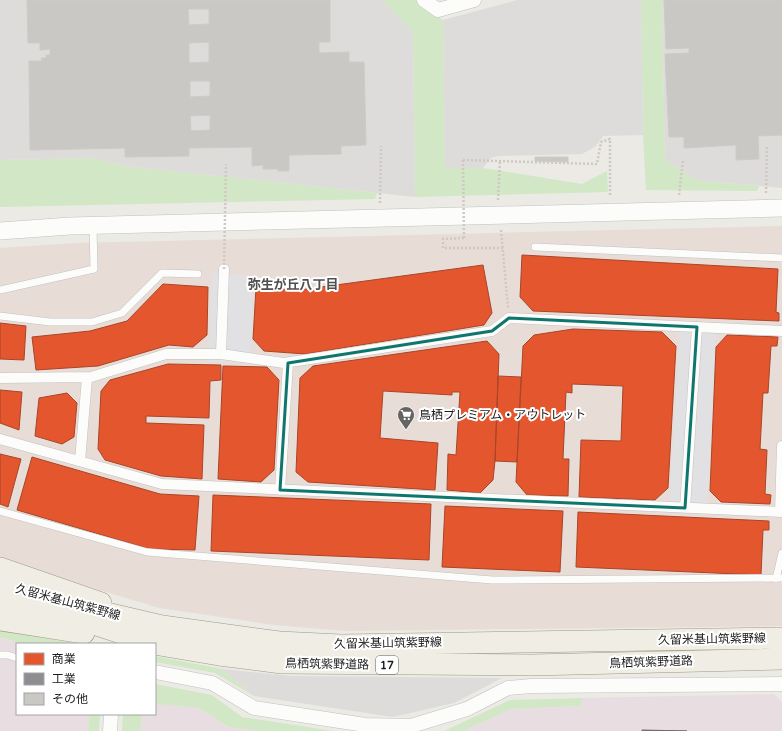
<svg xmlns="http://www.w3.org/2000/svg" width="782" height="731" font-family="'Varela Round','Noto Sans JP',sans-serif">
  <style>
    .commercial { fill: #e8dcd7 }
    .industrial { fill: #e8dee2 }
    .grass { fill: #d2e7c6 }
    .parking { fill: #dddcda }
    .plaza { fill: #e1e0e3 }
    .shops { fill: #e4572e; stroke: #a84529 }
    .industry { fill: #8d8d92; stroke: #6b6b6f }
    .building { fill: #c9c8c4; stroke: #cecbc6; fill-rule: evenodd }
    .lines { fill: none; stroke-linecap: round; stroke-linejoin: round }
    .service-casing { stroke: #c2c1bf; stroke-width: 8 }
    .pedestrian-casing { stroke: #c2c1bf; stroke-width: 11 }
    .minor-casing { stroke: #c2c1bf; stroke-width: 15 }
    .tertiary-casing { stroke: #c2c1bf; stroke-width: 18 }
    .primary-casing { stroke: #9f9a84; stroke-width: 22 }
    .path { stroke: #d1c7c3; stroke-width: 2.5; stroke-dasharray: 2 2; stroke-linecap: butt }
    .service { stroke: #fcfcfb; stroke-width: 7 }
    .pedestrian { stroke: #fcfcfb; stroke-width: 10 }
    .minor { stroke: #fcfcfb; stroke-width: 14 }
    .tertiary { stroke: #fcfcfb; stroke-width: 17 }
    .primary { stroke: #efede4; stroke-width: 21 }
    .path-bridge { stroke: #d1c7c3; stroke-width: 2.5; stroke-dasharray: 2 2; stroke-linecap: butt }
    .marked { fill: none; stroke: #0f766e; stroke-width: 3; stroke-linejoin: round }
    .labels { text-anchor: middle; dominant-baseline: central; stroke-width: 4; stroke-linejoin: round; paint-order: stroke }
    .shield { fill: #fff; stroke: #606060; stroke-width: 1 }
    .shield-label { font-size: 11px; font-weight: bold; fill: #1c1c1c }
    .poi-label { font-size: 12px; fill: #1c1c1c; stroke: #fff; text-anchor: start }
    .street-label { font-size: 12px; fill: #1c1c1c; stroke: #fff }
    .neighbourhood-label { font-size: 13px; font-weight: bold; fill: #4f4f4f; stroke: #fff }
  </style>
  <rect width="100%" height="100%" fill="#ebeae5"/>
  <path class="commercial" d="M782 226V626L344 631 274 625 159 608 0 560V248L75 243Z"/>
  <path class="industrial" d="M0 637 22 644H17V670L13 669 17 671V714H89L88 731H0Z
    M774 694 782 702V731H463L511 709 580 706 583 698Z
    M155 704 199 708 229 727 260 731H140L142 714H155Z"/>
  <path class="grass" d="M382 0H415L443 20 445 167 483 168 582 184 607 171 608 192 415 197 413 32Z
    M641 0H662L665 159 696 180 759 186 757 191 646 190 643 135Z
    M93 158 124 166 377 193 375 199 0 207V160Z
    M0 626 95 644H22L0 637Z
    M155 656 222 669 254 696 215 673 155 662Z
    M155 684 212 695 242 717 333 731H260L229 727 199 708 155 704Z
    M583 698 580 706 511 709 463 731H444L510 700Z
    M89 714H100L99 731H88Z
    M123 714H142L140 731H122Z"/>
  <path class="parking" d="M0 0H382L413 32 415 197 124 166 93 158 0 160Z
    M517 0H641L643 135 603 136 595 147 582 154 498 156 491 158 483 168H445L443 20Z
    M662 0H782V188L696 180 665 159Z
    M222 669 291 676 502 678 454 703 393 717 254 696Z"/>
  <path class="plaza" d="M212 272 253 276 251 362H208Z
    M680 326 716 328 707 509 669 507Z"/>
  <path class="shops" d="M522 255 778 269 776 312 779 313V321L533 311 520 297Z
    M483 265 492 313 484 325 305 354 264 351 253 339 256 288 299 290Z
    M163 284 208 287 207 335 193 347 169 345 98 366 36 370 32 337 90 331 127 321Z
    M0 323 26 326 24 360 0 359Z
    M573 329 662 332 676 346 668 488 655 500 579 497 581 440 621 441 623 386 572 384V393L566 392 563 459H569L568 496 527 495 516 482 523 346 534 335Z
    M727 335 778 337 777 346H771L768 393H763L760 449 767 450 765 494 771 495 770 504 721 502 710 491 716 347Z
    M487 341 499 354 495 461 493 480 480 493 447 490 448 454 456 455 460 392H452V395L383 391 380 438 438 443 435 490 308 482 296 472 300 378 313 366Z
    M168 364 221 365V380L210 381 209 418 146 416V423L204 425 202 479 161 476 105 460 98 449 101 391 110 380Z
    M223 366 267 367 279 380 274 470 261 482 218 479Z
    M498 376 521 377 517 462 495 461Z
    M0 390 22 392 19 430 0 423Z
    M67 393 77 403 74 437 62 444 35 436 39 398Z
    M0 454 21 459 8 507 0 504Z
    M32 457 160 494 199 496 195 550 150 549 17 510Z
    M213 495 431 504 429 560 211 551Z
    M445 506 563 511 560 572 442 567Z
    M578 512 769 521V530H763L761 575 576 567Z"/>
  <path class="industry" d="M642 730 687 731H642Z"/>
  <path class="building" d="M27 0H330V42H319V53L349 52V62H364L366 145 341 146V154L289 155V171H278V169H263V165L252 166V147L189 148V156L125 157V148L30 150 29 61H42L41 58H46V55H50V49L40 50V43H28ZM188 9H209V24L189 25ZM209 42V62L189 63V43ZM190 81H210V96L190 97ZM210 115V130L191 131 190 116Z
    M664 0H782V135L758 136 759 159 736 160V145L684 148V137H669L665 54 689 53V48L666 49Z
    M535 157H568V162L535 161Z"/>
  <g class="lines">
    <defs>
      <path id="service" d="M535 247 782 258
        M0 290 94 269 93 226
        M0 316 50 322H92L122 313 162 273 198 274
        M0 511 147 552 492 580 782 578
        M776 579 782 553
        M0 655H8L17 658"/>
      <path id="pedestrian" d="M221 354 224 269
        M0 378 91 377 166 354H221L284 363 492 331 509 318 782 331
        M0 439 162 484 782 512
        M80 461 87 378
        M280 490 288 363
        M685 508 697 327
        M780 512 782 446"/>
      <path id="minor" d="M424 0 438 10 474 0
        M155 672 212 683 254 708 365 725 411 726 467 709 508 688 531 686 782 684
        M110 731 111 714"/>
      <path id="tertiary" d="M0 231 70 226 782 208"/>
      <path id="primary" d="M0 568 101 603
        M0 583 47 598
        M0 600 94 624 154 644 219 655 282 663 532 665 782 659
        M81 607 162 626 279 642 341 645 782 638
        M0 620 84 633"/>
    </defs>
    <use href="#service" class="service-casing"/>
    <use href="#pedestrian" class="pedestrian-casing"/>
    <use href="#minor" class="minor-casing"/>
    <use href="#tertiary" class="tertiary-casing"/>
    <use href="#primary" class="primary-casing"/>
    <path class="path" d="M463 160 597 164 601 142 610 139V197
      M766 193 767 146
      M679 195 683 160
      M498 200 500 161
      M380 203 381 146
      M501 230 508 308
      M464 238 443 239V248H503"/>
    <use href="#service" class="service"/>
    <use href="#pedestrian" class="pedestrian"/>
    <use href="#minor" class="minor"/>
    <use href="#tertiary" class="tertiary"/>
    <use href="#primary" class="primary"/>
    <path class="path-bridge" d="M463 160 464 238
      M224 269 226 164"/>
  </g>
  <path class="marked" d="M509 318 697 327 685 508 280 490 288 363 492 331Z"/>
  <defs>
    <symbol id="supermarket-pin" viewBox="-11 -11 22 30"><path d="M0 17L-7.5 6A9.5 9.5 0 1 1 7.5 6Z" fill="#646462" stroke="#fff"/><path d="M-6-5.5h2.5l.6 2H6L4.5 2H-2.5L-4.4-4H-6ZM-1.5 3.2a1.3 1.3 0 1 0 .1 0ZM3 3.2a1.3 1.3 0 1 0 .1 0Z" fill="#fff"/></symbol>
  </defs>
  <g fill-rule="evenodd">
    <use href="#supermarket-pin" x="396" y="405" width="20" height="27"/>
  </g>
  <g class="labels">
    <rect class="shield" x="376" y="656" width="22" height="18" rx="3"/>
    <g class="shield-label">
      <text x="387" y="665">17</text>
    </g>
    <g class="poi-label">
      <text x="419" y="415">鳥栖プレミアム・アウトレット</text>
    </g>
    <g class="street-label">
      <text transform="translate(68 602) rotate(15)">久留米基山筑紫野線</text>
      <text transform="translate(712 639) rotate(-1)">久留米基山筑紫野線</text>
      <text transform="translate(388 643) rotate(-1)">久留米基山筑紫野線</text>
      <text transform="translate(651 662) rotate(-2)">鳥栖筑紫野道路</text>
      <text transform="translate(327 664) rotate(1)">鳥栖筑紫野道路</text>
    </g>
    <g class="neighbourhood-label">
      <text x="293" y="285">弥生が丘八丁目</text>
    </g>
  </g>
  <rect x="16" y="643" width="140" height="72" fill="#ffffff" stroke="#a4a4a4"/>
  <rect x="24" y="653" width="20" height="12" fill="#e4572e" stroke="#a4a4a4"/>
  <text x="52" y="663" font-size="12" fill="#1c1c1c">商業</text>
  <rect x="24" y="673" width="20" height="12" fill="#8d8d92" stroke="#a4a4a4"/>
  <text x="52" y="683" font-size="12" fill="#1c1c1c">工業</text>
  <rect x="24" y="693" width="20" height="12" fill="#c9c8c4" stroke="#a4a4a4"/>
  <text x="52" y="703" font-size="12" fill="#1c1c1c">その他</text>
</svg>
